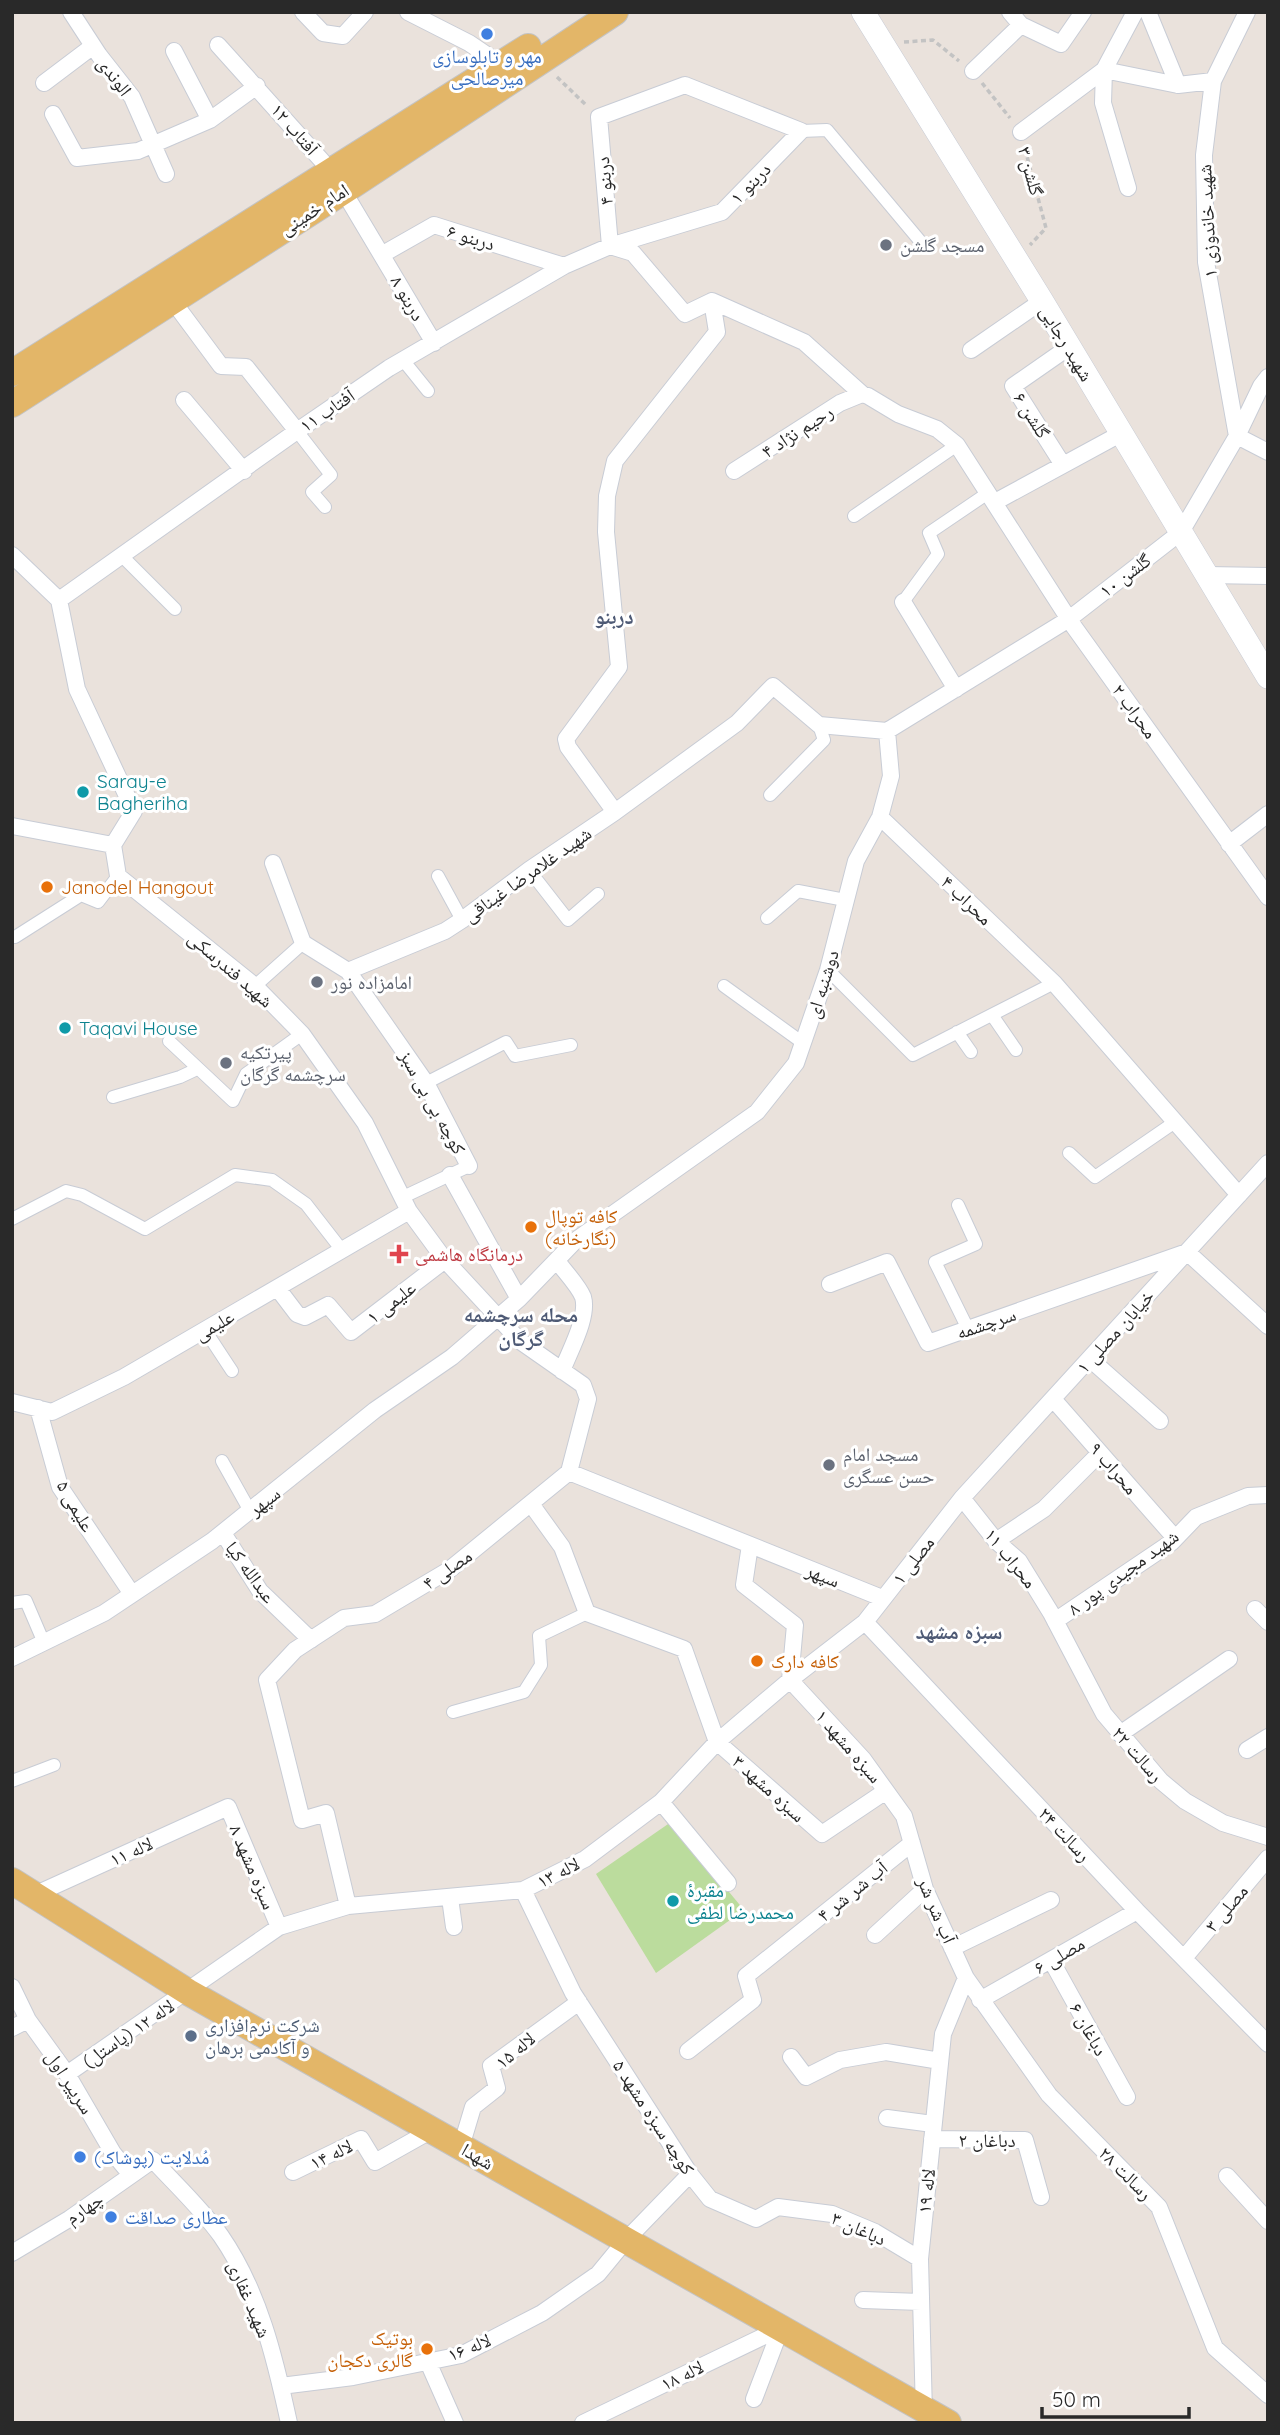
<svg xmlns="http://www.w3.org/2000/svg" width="1280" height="2435" font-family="Quicksand,'Noto Naskh Arabic',sans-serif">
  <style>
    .green { fill: #bbdc9d }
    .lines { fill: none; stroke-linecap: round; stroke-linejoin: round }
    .pedestrian-casing { stroke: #c8ccd5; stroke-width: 14 }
    .minor-casing { stroke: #c8ccd5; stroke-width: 18 }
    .secondary-casing { stroke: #c8ccd5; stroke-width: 24 }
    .primary-casing { stroke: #c3c3c3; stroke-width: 28 }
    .path { stroke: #c3c3c3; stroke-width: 3.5; stroke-dasharray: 5 3.5; stroke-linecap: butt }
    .pedestrian { stroke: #fff; stroke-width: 12 }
    .minor { stroke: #fff; stroke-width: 16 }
    .secondary { stroke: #fff; stroke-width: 23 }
    .primary { stroke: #e3b668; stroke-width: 26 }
    .shop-dot { fill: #3f7fe0; stroke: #fff; stroke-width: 2.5 }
    .worship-dot { fill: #6b7280; stroke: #fff; stroke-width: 2.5 }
    .culture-dot { fill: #0f9aa8; stroke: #fff; stroke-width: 2.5 }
    .food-dot { fill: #e8710a; stroke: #fff; stroke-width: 2.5 }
    .health-dot { fill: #e0444e; stroke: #fff; stroke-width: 2.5 }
    .service-dot { fill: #5c6f8a; stroke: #fff; stroke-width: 2.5 }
    .labels { text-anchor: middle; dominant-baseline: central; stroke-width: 6; stroke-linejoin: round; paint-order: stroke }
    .shop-label { font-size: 19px; fill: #366cbe; stroke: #fff; text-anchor: start }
    .street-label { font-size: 19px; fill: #292929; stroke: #fff }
    .worship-label { font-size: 19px; fill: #5b616d; stroke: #fff; text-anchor: start }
    .culture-label { font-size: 19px; fill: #0d838f; stroke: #fff; text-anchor: start }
    .food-label { font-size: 19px; fill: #c56008; stroke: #fff; text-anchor: start }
    .health-label { font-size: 19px; fill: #be3a42; stroke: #fff; text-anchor: start }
    .service-label { font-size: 19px; fill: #4e5e75; stroke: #fff; text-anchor: start }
    .neighbourhood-label { font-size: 21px; font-weight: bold; fill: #4e5a75; stroke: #fff }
  </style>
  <rect width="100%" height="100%" fill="#eae2dc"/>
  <path class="green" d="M671 1822 744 1910 656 1973 596 1874Z"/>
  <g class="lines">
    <defs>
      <path id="pedestrian" d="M801 131 827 130 920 241
        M403 360 428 391
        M297 431 331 475 312 492 325 507
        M854 516 957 445
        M122 556 175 609
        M903 602 938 554 929 533 988 493
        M770 795 824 740 819 725
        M529 870 568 920 598 894
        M438 876 462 920
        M767 918 798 891 845 900
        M12 937H15L81 895 98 902 118 876
        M828 970 913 1055 1054 983
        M255 986 303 943
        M724 986 803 1043
        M992 1015 1016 1050
        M957 1032 971 1052
        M169 1041 233 1101 246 1074 302 1034
        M426 1083 506 1042 515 1056 571 1045
        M113 1097 180 1077 197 1069
        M1069 1153 1095 1177 1175 1122
        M401 1198 469 1166
        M958 1205 976 1244 935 1262 968 1329
        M12 1219 66 1191 82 1195 145 1229 235 1175 272 1180 306 1204 341 1249
        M205 1330 232 1371
        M222 1461 250 1511
        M12 1603 26 1601 44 1643
        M453 1712 524 1692 541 1665 539 1636 587 1613
        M12 1781 54 1765"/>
      <path id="minor" d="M71 12 99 55 132 97 166 174
        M303 12 323 33 343 36 365 12
        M408 12 469 43 506 68
        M1010 12 1021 25 1061 44 1083 12
        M1148 12 1178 85
        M218 45 332 172 434 343
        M174 51 210 120
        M1104 70 1103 103 1128 188
        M1104 70 1178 85 1213 81
        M973 71 1021 25
        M44 83 93 46
        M53 114 77 158 138 151 210 120 257 86
        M1021 132 1104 70 1135 12
        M610 246 633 253 685 314 712 301
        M383 254 434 225 564 266
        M172 300 221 366 246 367 297 431
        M712 301 804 342 862 394 868 396 898 414 937 429 957 445 1072 624 1268 897
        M971 350 1042 301
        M184 400 244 471
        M1237 436 1206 262 1204 155 1213 81 1247 12
        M1237 436 1268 452
        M1063 465 1013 386 1069 347
        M734 471 840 403 862 394
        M995 502 1122 433
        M12 555 59 600
        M1206 575 1268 576
        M59 600 297 431 389 368 564 266 610 246 722 212 801 131 685 85 599 117 610 246
        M59 600 77 689 134 811 113 845 118 876 255 986 302 1034 365 1123 409 1211 445 1260 520 1341 583 1385 588 1399 569 1472
        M903 602 956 689
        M615 812 568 747 566 739 619 667 606 532 607 496 615 461 717 332 712 301
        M880 817 1054 983 1239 1195
        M12 826 113 845
        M1229 844 1268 814
        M273 863 303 943 348 971 445 931 462 920 529 870 615 812 737 723 773 686 819 725 887 731
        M348 971 426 1083 469 1166
        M450 1175 519 1299
        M557 1261C565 1272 578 1285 583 1297 589 1317 569 1352 562 1371
        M830 1284 887 1262 928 1343 1187 1252 1268 1326
        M278 1289 297 1314 305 1317 328 1305 351 1332 445 1260
        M1090 1359 1160 1421
        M1053 1399 1175 1538
        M12 1402 52 1412 124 1377 409 1211
        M38 1408 60 1487 132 1594
        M569 1472 882 1598
        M962 1498 996 1541 1019 1561 1051 1613 1104 1714 1161 1781 1185 1801 1223 1823 1268 1837
        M531 1504 562 1547 587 1613 684 1649 717 1742 822 1834 886 1791
        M223 1533 260 1591 311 1640
        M996 1541 1044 1509 1100 1453
        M750 1545 744 1585 795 1625 790 1680 863 1759 904 1816 925 1889 966 1978 1049 2095 1159 2207 1215 2348 1268 2395
        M1255 1609 1268 1622
        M1055 1621 1172 1542 1196 1517 1248 1496 1268 1495
        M865 1622 1137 1911 1268 2044
        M12 1658 104 1613 212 1541 375 1410 452 1357 519 1299 576 1240 757 1112 796 1063 828 970 856 861 880 817 891 776 887 731 1069 619 1181 532 1237 436 1261 386 1268 377
        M1120 1734 1229 1659
        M1247 1750 1268 1737
        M661 1802 728 1883
        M523 1890 573 1993 690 2174 710 2199 756 2219 778 2207 832 2214 875 2232 920 2259
        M34 1895 228 1807 279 1927
        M450 1898 454 1927
        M348 1906 326 1813 302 1820 267 1680 295 1650 344 1618 375 1614 449 1570 569 1472
        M875 1935 925 1889
        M952 1948 1051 1900
        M1184 1958 1268 1858
        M1051 1960 1127 2097
        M12 1987 28 2020 67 2074 113 2153 131 2175
        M980 2000 1137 1911
        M12 2028 28 2020
        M688 2051 753 2000 746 1976 912 1843
        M791 2057 806 2077 840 2060 886 2052 940 2061
        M67 2074 279 1927 348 1906 523 1890 585 1859 661 1802 717 1742 790 1680 865 1622 962 1498 1268 1163
        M887 2118 933 2124
        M932 2139 1025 2140 1041 2197
        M461 2147 473 2107 497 2088 491 2066 579 2002
        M293 2172 361 2139 375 2162 432 2130
        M1227 2176 1268 2221
        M12 2253 69 2219 153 2160C175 2184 202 2209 221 2236 259 2291 275 2358 289 2423
        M863 2300 921 2302
        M428 2362 455 2423
        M281 2386 353 2377 461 2355 542 2313 598 2274 626 2240 690 2174
        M754 2399 781 2328
        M924 2413 920 2259 943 2034 966 1978
        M583 2423 781 2328"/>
      <path id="secondary" d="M863 12 1042 301 1268 677"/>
      <path id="primary" d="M12 373 528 47
        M12 404 345 190 615 12
        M12 1881 188 1992 948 2423"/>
    </defs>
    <use href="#pedestrian" class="pedestrian-casing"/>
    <use href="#minor" class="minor-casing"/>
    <use href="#secondary" class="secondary-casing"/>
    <use href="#primary" class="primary-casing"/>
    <path class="path" d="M904 42 933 40 959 61
      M557 77 587 106
      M982 83 1010 118
      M1025 149 1046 228 1030 245"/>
    <use href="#pedestrian" class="pedestrian"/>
    <use href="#minor" class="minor"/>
    <use href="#secondary" class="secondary"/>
    <use href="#primary" class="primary"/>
  </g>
  <g class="shop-dot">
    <circle cx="487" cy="34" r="7"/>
    <circle cx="80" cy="2157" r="7"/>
    <circle cx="111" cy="2217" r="7"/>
  </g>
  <g class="worship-dot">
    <circle cx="886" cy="245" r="7"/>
    <circle cx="317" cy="982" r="7"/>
    <circle cx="226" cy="1063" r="7"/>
    <circle cx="829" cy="1465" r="7"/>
  </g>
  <g class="culture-dot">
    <circle cx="83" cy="792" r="7"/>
    <circle cx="65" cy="1028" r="7"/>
    <circle cx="673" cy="1901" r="7"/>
  </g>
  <g class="food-dot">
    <circle cx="47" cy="887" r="7"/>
    <circle cx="531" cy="1227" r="7"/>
    <circle cx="757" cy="1661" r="7"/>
    <circle cx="427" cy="2349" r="7"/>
  </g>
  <path class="health-dot" d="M395.5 1243.5h7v7h7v7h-7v7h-7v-7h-7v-7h7z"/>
  <circle class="service-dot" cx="191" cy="2036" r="7"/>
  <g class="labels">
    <g class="shop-label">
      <text x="487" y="56" text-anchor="middle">مهر و تابلوسازی<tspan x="487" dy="22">میرصالحی</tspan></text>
      <text x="94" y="2157">مُدلایت (پوشاک)</text>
      <text x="125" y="2217">عطاری صداقت</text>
    </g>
    <g class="street-label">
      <text transform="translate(115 76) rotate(53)">الوندی</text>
      <text transform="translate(295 129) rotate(49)">آفتاب ۱۲</text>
      <text transform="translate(1031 171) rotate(75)">۳ گلشن</text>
      <text transform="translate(604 181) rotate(-95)">۴ دربنو</text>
      <text transform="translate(750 183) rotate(-46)">دربنو ۱</text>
      <text transform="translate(314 209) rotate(-33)">امام خمینی</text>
      <text transform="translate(1207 221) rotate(-93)">۱ شهید خاندوزی</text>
      <text transform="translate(471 237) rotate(17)">۶ دربنو</text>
      <text transform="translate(408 298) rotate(60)">۸ دربنو</text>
      <text transform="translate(1067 343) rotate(59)">شهید رجایی</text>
      <text transform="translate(327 410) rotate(-34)">آفتاب ۱۱</text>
      <text transform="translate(1032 415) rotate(58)">۶ گلشن</text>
      <text transform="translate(797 431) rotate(-33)">رحیم نژاد ۴</text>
      <text transform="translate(1125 575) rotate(-37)">۱۰ گلشن</text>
      <text transform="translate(1135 711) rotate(54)">۲ محراب</text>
      <text transform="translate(527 874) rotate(-35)">شهید غلامرضا غیناقی</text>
      <text transform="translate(967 900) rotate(44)">۴ محراب</text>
      <text transform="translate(231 969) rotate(41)">شهید فندرسکی</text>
      <text transform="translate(822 984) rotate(-73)">دوشنبه ای</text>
      <text transform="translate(433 1102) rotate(61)">کوچه بی بی سبز</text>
      <text transform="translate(391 1302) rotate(-38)">۱ علیمی</text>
      <text transform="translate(986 1323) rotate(-19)">سرچشمه</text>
      <text transform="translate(214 1325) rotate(-30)">علیمی</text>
      <text transform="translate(1115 1331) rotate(-48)">خیابان مصلی ۱</text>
      <text transform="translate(1114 1468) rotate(49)">۹ محراب</text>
      <text transform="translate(264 1501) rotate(-38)">سپهر</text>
      <text transform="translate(76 1506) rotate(60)">۵ علیمی</text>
      <text transform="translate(1011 1558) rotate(51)">۱۱ محراب</text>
      <text transform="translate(913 1560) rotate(-52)">۱ مصلی</text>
      <text transform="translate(447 1569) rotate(-35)">۴ مصلی</text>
      <text transform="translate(251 1572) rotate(54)">عبدالله کیا</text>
      <text transform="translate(1123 1572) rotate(-36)">۸ شهید مجیدی پور</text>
      <text transform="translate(823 1575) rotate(22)">سپهر</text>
      <text transform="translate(849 1746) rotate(49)">۱ سبزه مشهد</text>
      <text transform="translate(1138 1754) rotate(49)">۲۲ رسالت</text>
      <text transform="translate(769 1788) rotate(42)">۳ سبزه مشهد</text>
      <text transform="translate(1065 1834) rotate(47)">۲۴ رسالت</text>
      <text transform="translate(131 1851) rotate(-24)">۱۱ لاله</text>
      <text transform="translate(253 1867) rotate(67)">۸ سبزه مشهد</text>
      <text transform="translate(558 1872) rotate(-27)">لاله ۱۳</text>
      <text transform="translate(852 1891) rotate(-39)">۴ آب شر شر</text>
      <text transform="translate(1226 1908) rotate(-50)">۳ مصلی</text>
      <text transform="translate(937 1910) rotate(67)">آب شر شر</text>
      <text transform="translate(1059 1955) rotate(-30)">۶ مصلی</text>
      <text transform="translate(1089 2029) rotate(61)">۶ دباغان</text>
      <text transform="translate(128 2033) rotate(-34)">لاله ۱۲ (پاستل)</text>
      <text transform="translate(515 2050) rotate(-40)">۱۵ لاله</text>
      <text transform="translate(70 2082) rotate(57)">سرپیر اول</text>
      <text transform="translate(654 2117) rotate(57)">کوچه سبزه مشهد ۵</text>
      <text x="987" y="2140">۲ دباغان</text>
      <text transform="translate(331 2154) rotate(-26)">۱۴ لاله</text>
      <text transform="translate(478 2156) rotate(30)">شهدا</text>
      <text transform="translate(1126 2173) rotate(45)">۲۸ رسالت</text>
      <text transform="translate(926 2191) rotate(-84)">۱۹ لاله</text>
      <text transform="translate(84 2208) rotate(-34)">چهارم</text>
      <text transform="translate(859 2228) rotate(24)">۳ دباغان</text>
      <text transform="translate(250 2299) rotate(67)">شهید غفاری</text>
      <text transform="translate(469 2347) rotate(-22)">لاله ۱۶</text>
      <text transform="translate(682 2375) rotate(-26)">لاله ۱۸</text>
    </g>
    <g class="worship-label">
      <text x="900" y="245">مسجد گلشن</text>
      <text x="331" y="982">امامزاده نور</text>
      <text x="240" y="1052">پیرتکیه<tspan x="240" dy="22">سرچشمه گرگان</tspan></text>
      <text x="843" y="1454">مسجد امام<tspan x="843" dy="22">حسن عسگری</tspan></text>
    </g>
    <g class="culture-label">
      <text x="97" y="781">Saray-e<tspan x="97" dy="22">Bagheriha</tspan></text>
      <text x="79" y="1028">Taqavi House</text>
      <text x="687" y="1890">مقبرهٔ<tspan x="687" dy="22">محمدرضا لطفی</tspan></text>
    </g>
    <g class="food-label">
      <text x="61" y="887">Janodel Hangout</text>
      <text x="545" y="1216">کافه توپال<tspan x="545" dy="22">(نگارخانه)</tspan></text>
      <text x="771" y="1661">کافه دارک</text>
      <text x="413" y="2338" text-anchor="end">بوتیک<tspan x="413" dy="22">گالری دکجان</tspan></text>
    </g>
    <g class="health-label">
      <text x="415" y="1254">درمانگاه هاشمی</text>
    </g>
    <g class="service-label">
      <text x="205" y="2025">شرکت نرم‌افزاری<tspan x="205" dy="22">و آکادمی برهان</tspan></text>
    </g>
    <g class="neighbourhood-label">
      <text x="614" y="616">دربنو</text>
      <text x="521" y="1314">محله سرچشمه<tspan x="521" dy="24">گرگان</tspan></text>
      <text x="959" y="1631">سبزه مشهد</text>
    </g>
  </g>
  <rect width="1280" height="2435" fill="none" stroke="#292929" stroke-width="28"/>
  <path d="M1042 2407v10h147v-10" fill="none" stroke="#292929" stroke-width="3.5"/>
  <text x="1052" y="2407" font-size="21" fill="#292929" stroke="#ffffff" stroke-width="5" paint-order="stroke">50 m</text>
</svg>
